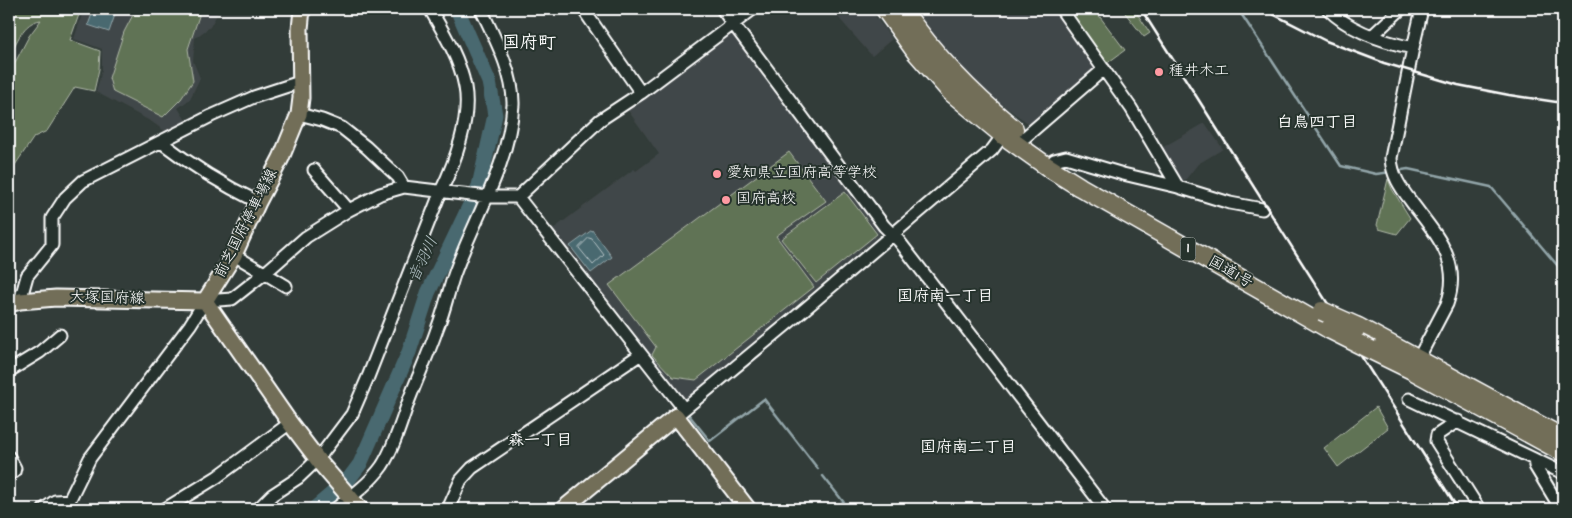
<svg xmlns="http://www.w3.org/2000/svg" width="1572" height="518" font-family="Dekko,'Klee One',sans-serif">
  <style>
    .built { fill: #414748 }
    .green { fill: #617355; stroke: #b0b9aa }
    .water { fill: #496970; stroke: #92a5a9 }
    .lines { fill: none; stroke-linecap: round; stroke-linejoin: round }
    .shore { stroke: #b6c3c6; stroke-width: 1 }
    .stream { stroke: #92a5a9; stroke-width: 2.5 }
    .river { stroke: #496970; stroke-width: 15 }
    .minor-casing { stroke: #fff; stroke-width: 15 }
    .major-casing { stroke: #fff; stroke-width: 19 }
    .highway-casing { stroke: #fff; stroke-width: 21 }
    .minor { stroke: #26332d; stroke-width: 11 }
    .major { stroke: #726e59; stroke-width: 15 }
    .highway { stroke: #726e59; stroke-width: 18 }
    .rail { stroke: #fff; stroke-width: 2.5 }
    .highway-bridge-casing { stroke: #fff; stroke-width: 21; stroke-linecap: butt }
    .highway-bridge { stroke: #726e59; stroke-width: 18 }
    .poi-dot { fill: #ff9aa2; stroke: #26332d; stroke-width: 2 }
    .labels { text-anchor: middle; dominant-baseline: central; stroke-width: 4; stroke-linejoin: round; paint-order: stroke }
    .shield { fill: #26332d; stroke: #bec2c0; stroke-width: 1 }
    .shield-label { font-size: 14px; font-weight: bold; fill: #fff }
    .poi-label { font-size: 15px; fill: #fff; stroke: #26332d; text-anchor: start }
    .street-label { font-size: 15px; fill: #fff; stroke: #26332d }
    .neighbourhood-label { font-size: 16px; font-weight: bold; fill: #fff; stroke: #26332d }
    .water-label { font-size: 16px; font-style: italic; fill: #adbcbf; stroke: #26332d }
    .quarter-label { font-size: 18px; font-weight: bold; fill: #fff; stroke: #26332d }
  </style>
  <rect width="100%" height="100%" fill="#323c39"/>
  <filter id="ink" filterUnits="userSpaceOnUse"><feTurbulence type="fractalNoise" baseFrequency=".02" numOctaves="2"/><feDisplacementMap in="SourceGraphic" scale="10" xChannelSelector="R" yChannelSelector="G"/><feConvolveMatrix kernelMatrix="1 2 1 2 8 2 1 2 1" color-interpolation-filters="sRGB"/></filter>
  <g filter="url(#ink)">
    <path class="built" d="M84 9H220L210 27 195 38 193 61 200 78 190 99 178 108 187 122 166 132 152 122 96 92 102 70V49L74 39Z
      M831 9H870L892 39 872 56Z
      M911 9H1056L1100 67 1032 126 1000 103 960 67 943 49Z
      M733 29 880 228 879 235 684 401 549 232 634 169 636 171 659 154 627 109Z
      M1205 123 1223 149 1198 164 1182 184 1158 150Z
      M724 498 733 509H709Z"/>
    <path class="green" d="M9 9H81L70 40 100 51 99 69 94 91 75 87 47 131 34 137 9 174V74L29 36 41 20C23 22 17 42 9 57Z
      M136 9H198L199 16 188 49 193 81 181 99 163 117 113 92 109 78 124 32Z
      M1065 9H1094L1125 50 1106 64Z
      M1122 9H1134L1150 33 1144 37Z
      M789 152 826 201 776 236 814 287 696 380 673 377 652 355 656 347 609 285Z
      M1388 179 1392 189 1410 218 1397 234 1379 229 1377 225Z
      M845 192 877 234 816 283 781 239Z
      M1376 407 1388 428 1338 467 1324 448Z"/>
    <path class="water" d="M94 9H117L109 32 88 25Z
      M592 230 612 257 591 273 570 246Z"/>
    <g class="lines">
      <path class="shore" d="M589 238 592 239 604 255 593 265 579 248Z"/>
      <path class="stream" d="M1238 9 1341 166 1376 174 1391 172
        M1396 171 1408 169 1491 187 1563 272
        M689 415 710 441 764 399 818 469
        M823 476 849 509"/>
      <path class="river" d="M314 509 348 480 360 464 409 352 428 293 479 186 495 115 489 82 457 9"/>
      <defs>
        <path id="minor" d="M583 9 641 93
          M722 9 884 226 899 241 1105 509
          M1061 9 1131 108 1178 187
          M1328 9C1349 30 1384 42 1413 48
          M1373 35 1401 9
          M299 114 322 120 342 128 366 147 398 177 404 187
          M1024 138 1104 69
          M161 142C192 166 223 185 258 202
          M1054 160 1066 157 1123 174 1178 187 1230 203 1262 209
          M314 170 349 210
          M518 197 684 409
          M234 255 286 286
          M20 301 27 276 52 245V218L65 198 83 181 211 116 254 97 300 82
          M1415 365 1447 304C1463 260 1434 233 1410 200 1400 187 1392 175 1391 158L1413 48 1422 9
          M9 371 40 352 60 335
          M1409 399 1563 473
          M676 416 792 320 992 150 1006 131
          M1458 421 1437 435 1436 441 1479 509
          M9 457 15 468 14 472 9 474
          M1534 459 1535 466 1561 509
          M44 509 55 501 70 500
          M65 509 90 458 190 325 205 301 232 299 265 273 306 237 349 210 380 194 404 187 488 197H518L600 120 641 93 753 9
          M165 509 217 477 290 423
          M258 509 272 495 298 478 318 459 352 414 368 377 441 191C455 162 471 119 465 87 460 59 444 33 430 9
          M335 509C351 497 370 483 382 466 394 448 402 420 409 400 418 376 429 353 437 329 444 312 448 293 454 275 474 218 509 166 513 105 514 73 494 37 481 9
          M448 509 461 480 472 468 641 354"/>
        <path id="major" d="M205 301 234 255 258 202 281 158 299 114 301 98 300 29 302 9
          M205 301 290 423 321 464 360 509
          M9 304 20 301 56 298 205 301
          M563 509 676 416 748 509"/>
        <path id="highway" d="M885 9 916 52 951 92 1003 135 1048 167 1080 187 1329 329
          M902 9C935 56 969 92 1014 129
          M1358 327 1563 438
          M1371 350 1412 370 1563 452"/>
      </defs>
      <use href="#minor" class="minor-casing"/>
      <use href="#major" class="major-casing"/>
      <use href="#highway" class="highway-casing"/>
      <use href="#minor" class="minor"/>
      <use href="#major" class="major"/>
      <use href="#highway" class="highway"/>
      <path class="rail" d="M1141 9 1458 509
        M1263 9 1326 41 1384 63 1458 85 1509 95 1563 103"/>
      <defs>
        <path id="highway-bridge" d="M1322 311 1358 327
          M1329 329 1371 350"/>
      </defs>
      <use href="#highway-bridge" class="highway-bridge-casing"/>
      <use href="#highway-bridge" class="highway-bridge"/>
    </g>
  </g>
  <g class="poi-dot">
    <circle cx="1159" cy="72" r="5"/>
    <circle cx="717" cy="174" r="5"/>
    <circle cx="726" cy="200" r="5"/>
  </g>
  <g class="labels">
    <rect class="shield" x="1180.5" y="237.5" width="15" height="23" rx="4"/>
    <g class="shield-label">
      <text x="1188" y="249">1</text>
    </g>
    <g class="poi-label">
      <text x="1169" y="72">種井木工</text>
      <text x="727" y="174">愛知県立国府高等学校</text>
      <text x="736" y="200">国府高校</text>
    </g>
    <g class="street-label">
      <text transform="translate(247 224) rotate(-63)">前芝国府停車場線</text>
      <text transform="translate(1230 273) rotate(30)">国道1号</text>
      <text transform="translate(107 299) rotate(1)">大塚国府線</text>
    </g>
    <g class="neighbourhood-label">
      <text x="1317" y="123">白鳥四丁目</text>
      <text x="945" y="297">国府南一丁目</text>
      <text x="540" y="441">森一丁目</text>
      <text x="968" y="448">国府南二丁目</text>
    </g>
    <g class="water-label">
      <text transform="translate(424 260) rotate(-65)">音羽川</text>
    </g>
    <g class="quarter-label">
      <text x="529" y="44">国府町</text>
    </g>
  </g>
  <rect width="1572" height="518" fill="none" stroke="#26332d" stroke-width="30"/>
  <rect x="15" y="15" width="1542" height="488" fill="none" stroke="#fff" stroke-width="2" filter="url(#ink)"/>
</svg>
